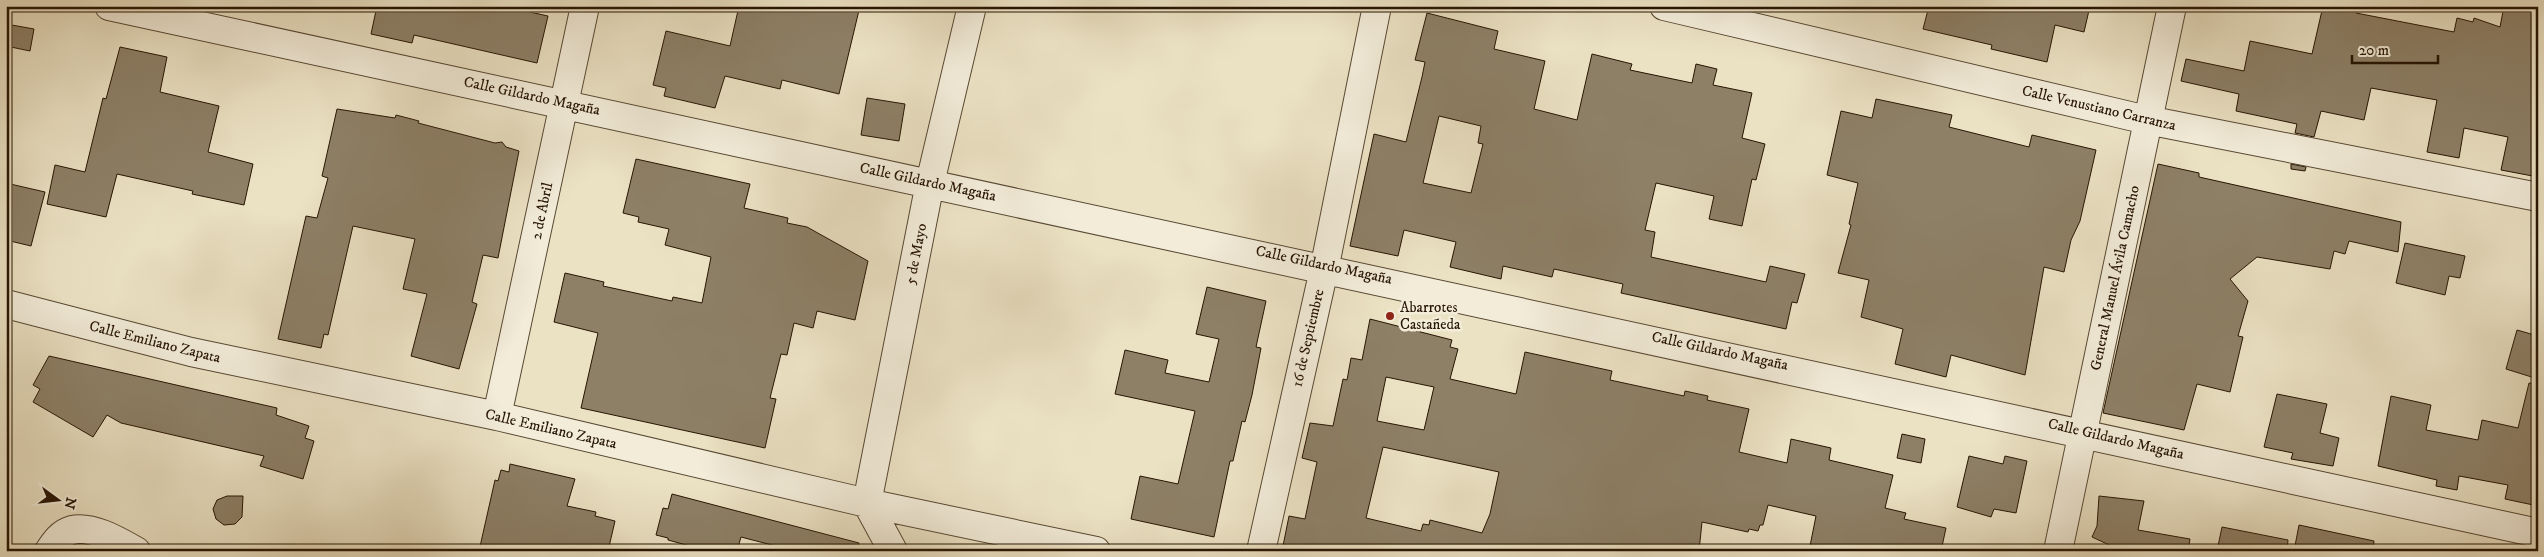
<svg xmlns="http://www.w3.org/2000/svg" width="2544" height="557" font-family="'IM FELL DW Pica',serif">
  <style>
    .building { fill: #8d8067; stroke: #271503; fill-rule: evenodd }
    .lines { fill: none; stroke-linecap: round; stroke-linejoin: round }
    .minor-casing { stroke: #584833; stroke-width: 30 }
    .minor { stroke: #f2ecd9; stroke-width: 28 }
    .poi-dot { fill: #8f2418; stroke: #f2ecd9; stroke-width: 2 }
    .labels { text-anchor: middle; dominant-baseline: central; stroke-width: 5; stroke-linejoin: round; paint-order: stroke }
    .street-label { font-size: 15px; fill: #271503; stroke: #f2ecd9 }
    .poi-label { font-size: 15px; fill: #271503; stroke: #f2ecd9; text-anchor: start }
  </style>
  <rect width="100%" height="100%" fill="#ebe2c4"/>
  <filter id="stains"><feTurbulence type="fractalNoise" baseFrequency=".004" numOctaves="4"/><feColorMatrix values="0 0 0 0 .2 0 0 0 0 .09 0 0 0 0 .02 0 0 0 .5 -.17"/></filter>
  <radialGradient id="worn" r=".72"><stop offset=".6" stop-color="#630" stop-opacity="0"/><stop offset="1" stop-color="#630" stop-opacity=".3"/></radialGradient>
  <path class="building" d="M377 6H532L530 12 548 16 537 63 414 35 412 43 371 34Z
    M739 6H860L839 94 782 80 780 89 725 76 715 108 664 96 666 88 653 85 666 31 730 46Z
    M1929 6H2090L2084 32 2055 25 2047 62 1991 49 1992 45 1923 29Z
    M2323 6H2358L2356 13 2454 32 2457 18 2473 22 2474 18 2500 27 2504 6H2522L2538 10V177L2501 170 2508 137 2464 128 2459 158 2427 152 2437 100 2371 88 2364 120 2321 111 2314 137 2295 133 2297 124 2236 111 2239 94 2181 81 2186 59 2244 71 2250 41 2312 54Z
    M1427 13 1498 31 1494 49 1545 61 1534 109 1577 120 1592 54 1632 64 1630 70 1692 83 1696 64 1717 69 1713 85 1752 93 1742 138 1765 144 1756 180 1752 179 1742 226 1709 219 1714 196 1656 183 1645 230 1655 232 1651 257 1766 282 1770 266 1805 274 1797 303 1792 302 1786 329 1621 293 1623 284 1554 269 1552 277 1503 266 1501 279 1450 267 1456 242 1404 230 1398 256 1350 246 1374 134 1406 142 1422 77 1425 62 1415 60ZM1439 116 1481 126 1478 143 1483 144 1471 193 1423 183Z
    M6 24 34 29 30 51 6 46Z
    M120 47 167 57 160 92 219 106 208 152 253 164 244 205 192 194 193 191 117 174 106 217 47 204 55 165 85 172 103 98 106 99Z
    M867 98 905 104 899 141 861 135Z
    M1876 99 1952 115 1949 127 2029 147 2032 135 2096 150 2080 221 2071 240 2064 272 2044 267 2025 375 1951 355 1946 377 1895 364 1903 329 1861 317 1869 280 1838 273 1851 225 1849 224 1858 183 1827 175 1841 111 1872 118Z
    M337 109 395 118 396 115 419 121 418 123 495 143 502 142 506 147 519 151 498 258 483 255 472 302 477 304 459 369 411 356 427 294 403 289 415 239 353 226 328 335 324 334 321 348 278 339 306 216 317 218 328 178 322 176Z
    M636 159 750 184 744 208 788 218 787 223 807 227 868 261 855 320 817 311 813 328 794 323 787 355 781 354 770 398 776 399 765 448 581 408 598 333 554 322 565 273 604 282 603 286 672 301 673 297 702 303 711 257 665 245 669 229 638 222 639 217 623 213Z
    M2158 164 2199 173V177L2401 222 2398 252 2349 241 2345 254 2334 251 2330 269 2257 257 2230 279 2248 301 2238 336 2243 337 2230 392 2197 384 2184 430 2103 413Z
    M2291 164 2306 167 2305 171 2291 169Z
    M6 183 45 192 31 246 6 240Z
    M2405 243 2465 256 2460 278 2449 276 2445 295 2396 283Z
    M1207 287 1266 301 1256 347 1261 348 1252 395 1245 422 1242 421 1233 461H1230L1214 537 1131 519 1140 476 1178 484 1195 411 1115 394 1125 350 1168 360 1165 373 1209 382 1219 339 1196 334Z
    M1370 319 1452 340 1450 347 1458 349 1450 379 1516 394 1525 352 1612 371 1610 380 1684 396 1685 391 1708 396 1707 400 1749 409 1739 452 1787 463 1791 439 1831 448 1829 460 1893 475 1885 508 1906 513 1904 519 1946 528 1941 551H1809L1816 516 1768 505 1763 525H1760L1758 531 1749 529 1748 532 1702 522 1699 551H1282L1289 516 1305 519 1317 462 1302 458 1310 423 1333 426 1343 379 1347 380 1351 358 1362 360ZM1386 377 1434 387 1424 430 1377 421ZM1383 447 1499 472 1490 514 1482 533 1430 520 1429 525 1423 524 1421 531 1366 518Z
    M2517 330 2538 336V379L2506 369Z
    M49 356 277 408 276 415 309 426 305 438 314 441 303 479 260 466 264 456 121 423 107 415 93 437 33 402 40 389 33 385Z
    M2529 383 2538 384V506L2505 499 2508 485 2459 476 2457 490 2436 486 2437 480 2378 466 2391 396 2431 405 2426 430 2478 440 2482 420 2518 428Z
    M2277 394 2327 404 2320 433 2339 438 2333 466 2291 459 2293 453 2264 447Z
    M1902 434 1925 439 1921 463 1897 458Z
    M1969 456 2003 464 2005 456 2027 461 2016 513 1994 509 1991 517 1957 507Z
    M510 464 575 479 567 506 596 512 595 516 615 521 608 551H479L495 480 498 481 501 470 509 472Z
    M672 494 859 543 858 551H795L741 537 737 551H708L668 540V538L656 535 663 508 668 509Z
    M227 496H243L242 517 235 524 224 525 216 519 213 509 217 500Z
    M2099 496 2144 501 2138 530 2190 539 2188 551H2122L2092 537 2097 526Z
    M2299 525 2374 541 2373 551H2294Z
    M2222 527 2288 540 2287 551H2217Z"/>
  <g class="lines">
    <defs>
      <path id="minor" d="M109 6C919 178 1729 352 2538 533
        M1664 6 2147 120 2538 197
        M6 304 191 352 497 416 867 503 1096 551
        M497 416 585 6
        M49 551C55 542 61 533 72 530 92 525 120 542 136 551
        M893 551 867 503 930 183 972 6
        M1261 551 1325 265 1377 6
        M2058 551 2172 6"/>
    </defs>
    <use href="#minor" class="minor-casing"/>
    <use href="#minor" class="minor"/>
  </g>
  <circle class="poi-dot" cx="1390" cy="316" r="5"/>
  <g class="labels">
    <g class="street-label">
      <text transform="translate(532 96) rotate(12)">Calle Gildardo Magaña</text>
      <text transform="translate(2099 108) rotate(13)">Calle Venustiano Carranza</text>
      <text transform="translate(928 182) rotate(12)">Calle Gildardo Magaña</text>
      <text transform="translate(542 211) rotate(-78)">2 de Abril</text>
      <text transform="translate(916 254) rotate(-79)">5 de Mayo</text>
      <text transform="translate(1324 265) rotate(12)">Calle Gildardo Magaña</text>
      <text transform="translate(2115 278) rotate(-78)">General Manuel Ávila Camacho</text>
      <text transform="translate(1308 338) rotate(-77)">16 de Septiembre</text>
      <text transform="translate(155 342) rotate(14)">Calle Emiliano Zapata</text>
      <text transform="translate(1720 351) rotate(12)">Calle Gildardo Magaña</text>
      <text transform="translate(551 429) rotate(13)">Calle Emiliano Zapata</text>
      <text transform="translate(2116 439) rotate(13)">Calle Gildardo Magaña</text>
    </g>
    <g class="poi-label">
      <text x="1400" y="307">Abarrotes<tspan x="1400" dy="17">Castañeda</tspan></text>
    </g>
  </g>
  <rect width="2544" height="557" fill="none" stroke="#ebe2c4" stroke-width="25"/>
  <rect x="8" y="8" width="2529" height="542" fill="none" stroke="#271503" stroke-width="2.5"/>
  <rect x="12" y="12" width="2519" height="532" fill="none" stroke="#271503"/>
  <g transform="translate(58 500) rotate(105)" stroke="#f2ecd9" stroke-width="4" paint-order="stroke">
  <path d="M0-4L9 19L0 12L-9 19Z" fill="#271503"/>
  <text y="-8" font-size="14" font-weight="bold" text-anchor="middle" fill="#271503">N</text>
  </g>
  <path d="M2352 55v8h86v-8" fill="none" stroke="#271503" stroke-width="2.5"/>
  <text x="2359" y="55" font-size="15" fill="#271503" stroke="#f2ecd9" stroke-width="4" paint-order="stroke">20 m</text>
  <rect width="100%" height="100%" filter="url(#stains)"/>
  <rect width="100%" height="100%" fill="url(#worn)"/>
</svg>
